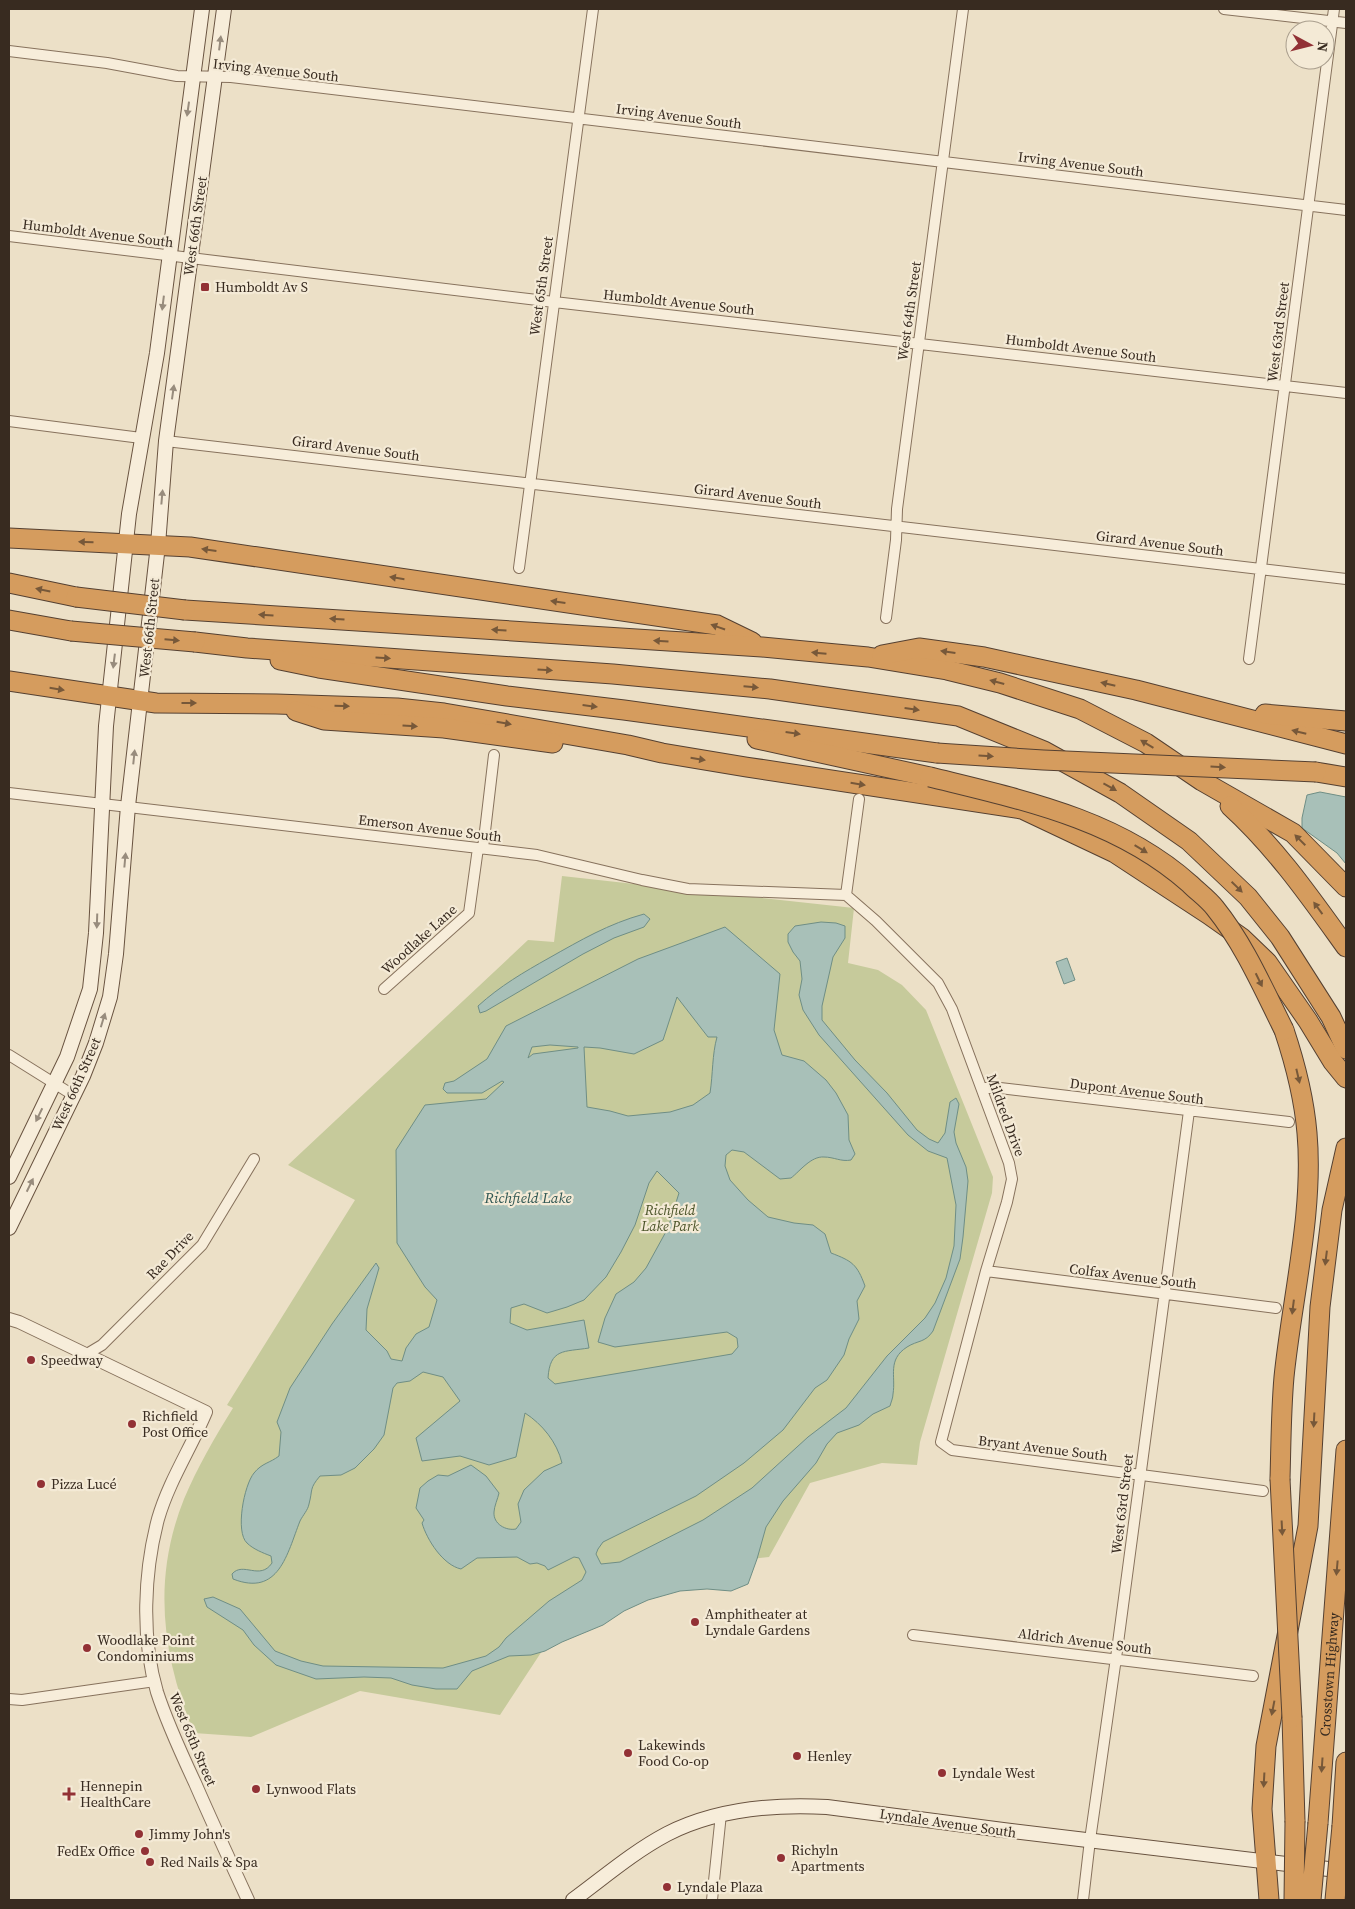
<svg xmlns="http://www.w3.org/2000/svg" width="1355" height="1909" font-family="'Source Serif 4',serif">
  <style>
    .green { fill: #c6ca9b }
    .water { fill: #a8c0b8; stroke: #6f8e85; fill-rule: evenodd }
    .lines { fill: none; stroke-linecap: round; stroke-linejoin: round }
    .minor-casing { stroke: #87725d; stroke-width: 12 }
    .tertiary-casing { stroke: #87725d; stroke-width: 14 }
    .secondary-casing { stroke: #695340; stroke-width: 16 }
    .motorway-casing { stroke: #554031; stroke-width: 21 }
    .minor { stroke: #f7edda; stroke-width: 10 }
    .tertiary { stroke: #f7edda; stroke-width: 12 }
    .secondary { stroke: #f7edda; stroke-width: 14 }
    .motorway { stroke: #d59c5e; stroke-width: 19 }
    .motorway-bridge-casing { stroke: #554031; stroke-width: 21; stroke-linecap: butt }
    .motorway-bridge { stroke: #d59c5e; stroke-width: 19 }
    .oneway { fill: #988c7d }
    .oneway2 { fill: #775839 }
    .poi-dot { fill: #923135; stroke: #f4ead6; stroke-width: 2 }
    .labels { text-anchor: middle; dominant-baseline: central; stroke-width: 4.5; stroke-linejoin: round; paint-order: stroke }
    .street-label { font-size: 14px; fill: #382b20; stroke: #f4ead6 }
    .poi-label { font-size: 14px; fill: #382b20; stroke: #f4ead6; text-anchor: start }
    .park-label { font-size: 14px; font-style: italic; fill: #4a5328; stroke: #f4ead6 }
    .water-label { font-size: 15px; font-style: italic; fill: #305753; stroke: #f4ead6 }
  </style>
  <rect width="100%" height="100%" fill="#ece0c7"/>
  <path class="green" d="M562 876 854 908 848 963 878 970 902 985 926 1010 993 1177 992 1193 920 1442 917 1465 882 1463 810 1483 769 1557 590 1578 500 1715 360 1691 251 1737 194 1733C162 1656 152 1579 184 1499 197 1468 215 1437 233 1408L227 1405 355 1200 288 1165 528 940 554 942Z"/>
  <path class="water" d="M1320 792 1346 797V864L1337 853 1302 828V818L1307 795Z
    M644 914 650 919 644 927 614 938 583 954 486 1011 480 1013 478 1006C500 986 524 972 549 958 581 940 608 924 644 914Z
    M821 922 836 923 845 926V938L833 957 822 1006V1020L855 1060 887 1093 917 1130 929 1139 938 1143 945 1133 950 1102 956 1098 959 1104 954 1132 956 1143 966 1167 968 1181 963 1237 960 1259 933 1331C925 1343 918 1340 907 1347 887 1360 896 1376 893 1394 893 1398 891 1402 890 1406L873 1414 859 1425 837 1433 827 1444 816 1463 783 1501 766 1527 757 1559 748 1584 731 1591 707 1589 680 1591 648 1600 624 1611 603 1625 562 1642 545 1651 531 1655 509 1656 472 1671 457 1689H436L412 1685 391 1678 364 1677 316 1679 276 1665 254 1645 243 1630 207 1607 204 1599 213 1597 240 1609 275 1651 301 1661 323 1666 443 1668 486 1656 499 1647 506 1638 549 1601 582 1580 586 1572 579 1558 574 1557 548 1570 545 1566 537 1563 530 1564 517 1557 477 1558 461 1569C443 1565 427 1540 422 1523L424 1520 416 1508 420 1488 428 1481 438 1475 448 1476 471 1465 486 1476 499 1493C498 1498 494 1507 494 1512 493 1524 506 1531 516 1529L521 1522 518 1504 524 1490 544 1471 562 1463C557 1442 542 1424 525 1413L516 1457 489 1465 460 1456 422 1461 416 1438 460 1401 443 1377 423 1372 410 1381 397 1383 393 1388 384 1435 374 1449 355 1468 341 1475 320 1476C309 1489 313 1489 309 1504 308 1510 303 1515 300 1521 287 1554 279 1597 233 1579L232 1574C243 1561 260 1581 272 1563L271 1556C263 1553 253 1549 247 1543 235 1532 244 1485 254 1473 262 1463 270 1463 279 1456L281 1432 277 1422 290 1388 332 1324 376 1263 379 1268 367 1309 366 1330 387 1351 391 1359 402 1361 406 1348 416 1334 429 1327 437 1300 425 1287 397 1243 396 1150 425 1105 486 1099 504 1082 502 1081 482 1093H447L443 1089 445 1083 454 1081 487 1059 506 1026 638 959 725 927 780 974 774 1030 782 1055 804 1061 826 1080 836 1093 848 1115 849 1140 855 1154 851 1160C841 1162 834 1157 824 1157 811 1156 800 1171 791 1178L780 1179 744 1152 732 1150 726 1155 725 1166 730 1180 748 1200 768 1217 794 1223 813 1225 825 1234 831 1253C852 1261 857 1264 865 1286L857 1301 859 1319 849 1339 844 1355 827 1380 815 1388 783 1430 744 1463 696 1496 603 1542 598 1549 596 1554 601 1564 620 1562 703 1520 752 1488 808 1437 846 1408 887 1356 925 1318 935 1303 946 1278 954 1246 956 1205 947 1158 928 1151 908 1135 819 1035 803 1010 799 995 802 979 800 961 793 952 788 942V934L795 926ZM677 997 708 1037H717C712 1055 713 1074 710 1093L693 1105 670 1112 628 1116 610 1111 587 1107 584 1047 600 1048 634 1054 663 1040ZM550 1045 578 1047V1048L533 1054 528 1058 532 1047ZM657 1171 679 1193 668 1228 646 1268 634 1282 616 1294 605 1318 598 1342 615 1347 727 1332 737 1338 738 1347 732 1354 555 1384 548 1378C550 1348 564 1352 589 1348L584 1320 527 1330 510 1323 511 1308 524 1304 547 1313 567 1307 584 1300 606 1277 621 1252 635 1225 649 1183Z
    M1067 958 1075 980 1064 984 1056 962Z"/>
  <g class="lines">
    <defs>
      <path id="minor" d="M1224 9 1346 23
        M9 51 107 63 177 76 231 77 1346 210
        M9 236 554 302 1346 393
        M9 421 141 438
        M166 441 1346 579
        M519 568 593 9
        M886 618 896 540 897 509 963 9
        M1249 659 1334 9
        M9 793 537 855 642 880 688 889 846 895
        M483 848 494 755
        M846 895 876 921 938 983 952 1009 1009 1163 1012 1179 1007 1202 986 1271 941 1442 952 1450 1263 1491
        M846 895 859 799
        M384 989 469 913 478 848
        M9 1055 73 1095
        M982 1088H1000L1289 1122
        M986 1271 1276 1308
        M87 1354 102 1345 202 1245 254 1159
        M913 1635 1253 1676
        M9 1699 22 1700 155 1681
        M712 1900 721 1814
        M1083 1900 1090 1840 1116 1658 1189 1111"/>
      <path id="tertiary" d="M9 1319 19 1322 206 1412C191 1448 169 1481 158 1519 144 1572 141 1638 157 1692 167 1723 181 1753 195 1783 212 1822 230 1861 248 1900"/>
      <path id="secondary" d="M9 1177 67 1057 90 989 96 933 106 726 129 514 157 353 202 9
        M9 1228 83 1076 96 1043 110 997 116 954 128 806 158 545 166 441 224 9
        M573 1900C603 1878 633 1852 667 1834 716 1809 773 1804 827 1807L1003 1830 1345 1871"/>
      <g id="motorway">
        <path d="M9 538 190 547 717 625 752 642"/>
        <path d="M9 583 76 597"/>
        <path d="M185 610 762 647 868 657 947 670 1000 683 1080 709 1146 743 1202 781 1293 833 1346 887"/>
        <path d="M9 620 71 631"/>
        <path d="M195 642 247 648 613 674 770 689 958 716 1044 751 1120 793 1189 841 1248 897 1280 937 1331 1017 1346 1049"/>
        <path d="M882 655 919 648 984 657 1136 690 1346 744"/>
        <path d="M280 660 319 668 507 696 624 710 937 753"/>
        <path d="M9 681 156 703 276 704 397 708 444 713 628 745 662 753 746 767 1022 809 1115 853 1208 914 1242 938 1267 962 1308 1021 1333 1062 1346 1078"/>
        <path d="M296 711 324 720 444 728 553 743"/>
        <path d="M1265 714 1346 721"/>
        <path d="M757 739 930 777"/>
        <path d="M1316 772 1346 777"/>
        <path d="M1230 806C1276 848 1310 897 1346 947"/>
        <path d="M1280 1479C1281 1445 1281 1411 1284 1377 1292 1298 1314 1211 1307 1133 1304 1097 1295 1063 1284 1030"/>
        <path d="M1292 1718 1295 1821"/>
        <path id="s1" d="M1318 1823 1346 1450"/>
        <path d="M1342 1826 1346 1762"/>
        <path d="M1269 1900 1262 1809 1266 1746 1308 1526 1320 1307 1332 1210 1346 1148"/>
      </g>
    </defs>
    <use href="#minor" class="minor-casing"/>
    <use href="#tertiary" class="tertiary-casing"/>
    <use href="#secondary" class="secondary-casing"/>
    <use href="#motorway" class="motorway-casing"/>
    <use href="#minor" class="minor"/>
    <use href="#tertiary" class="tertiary"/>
    <use href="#secondary" class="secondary"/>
    <use href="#motorway" class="motorway"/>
    <defs>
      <path id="motorway-bridge" d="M76 597 185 610
        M71 631 195 642
        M937 753 1043 760 1316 772
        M930 777C1023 800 1117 819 1190 884 1198 892 1208 899 1215 908 1244 944 1263 988 1284 1030
        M1280 1479 1292 1718
        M1294 1900 1295 1821
        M1311 1900 1318 1823
        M1335 1900 1342 1826"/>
    </defs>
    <use href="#motorway-bridge" class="motorway-bridge-casing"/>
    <use href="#motorway-bridge" class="motorway-bridge"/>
  </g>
  <defs><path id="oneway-solid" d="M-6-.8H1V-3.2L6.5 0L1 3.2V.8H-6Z" transform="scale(1.25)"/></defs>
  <g class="oneway">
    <use href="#oneway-solid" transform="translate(220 43) rotate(-83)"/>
    <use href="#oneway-solid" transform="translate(188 109) rotate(98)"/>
    <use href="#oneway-solid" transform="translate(163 303) rotate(97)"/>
    <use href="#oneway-solid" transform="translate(173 392) rotate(-82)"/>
    <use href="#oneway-solid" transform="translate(162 497) rotate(-85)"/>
    <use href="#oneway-solid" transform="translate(114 661) rotate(97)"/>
    <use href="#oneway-solid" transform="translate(134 757) rotate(-84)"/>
    <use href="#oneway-solid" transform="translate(125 860) rotate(-85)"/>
    <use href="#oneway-solid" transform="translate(97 921) rotate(92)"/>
    <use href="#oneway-solid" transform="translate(103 1020) rotate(-73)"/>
    <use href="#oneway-solid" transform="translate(39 1115) rotate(116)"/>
    <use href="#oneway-solid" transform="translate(30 1185) rotate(-64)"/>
  </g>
  <g class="oneway2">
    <use href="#oneway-solid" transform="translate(86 542) rotate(-179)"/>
    <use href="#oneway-solid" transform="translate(209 550) rotate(-172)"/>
    <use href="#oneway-solid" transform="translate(397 578) rotate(-171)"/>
    <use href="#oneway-solid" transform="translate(43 590) rotate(-168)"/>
    <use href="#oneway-solid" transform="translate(558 602) rotate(-172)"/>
    <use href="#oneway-solid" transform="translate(266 615) rotate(-176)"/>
    <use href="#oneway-solid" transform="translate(337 619) rotate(-176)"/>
    <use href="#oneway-solid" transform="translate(718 627) rotate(-161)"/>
    <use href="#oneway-solid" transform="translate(499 630) rotate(-176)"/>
    <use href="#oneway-solid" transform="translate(172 640) rotate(5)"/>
    <use href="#oneway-solid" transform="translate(661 641) rotate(-176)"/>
    <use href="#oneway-solid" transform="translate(948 652) rotate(-172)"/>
    <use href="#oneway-solid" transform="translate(819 653) rotate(-175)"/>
    <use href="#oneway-solid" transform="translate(383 658) rotate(4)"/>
    <use href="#oneway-solid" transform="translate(545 670) rotate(4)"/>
    <use href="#oneway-solid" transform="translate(997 682) rotate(-165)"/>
    <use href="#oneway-solid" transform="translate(1108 684) rotate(-167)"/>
    <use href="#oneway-solid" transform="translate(751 687) rotate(5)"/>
    <use href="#oneway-solid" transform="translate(57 689) rotate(9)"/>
    <use href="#oneway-solid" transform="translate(189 703)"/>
    <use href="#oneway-solid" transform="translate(342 706) rotate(2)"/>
    <use href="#oneway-solid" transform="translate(590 706) rotate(7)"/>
    <use href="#oneway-solid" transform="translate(912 709) rotate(8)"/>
    <use href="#oneway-solid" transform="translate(504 723) rotate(10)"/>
    <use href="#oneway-solid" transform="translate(410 726) rotate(4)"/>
    <use href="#oneway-solid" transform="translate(1299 732) rotate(-166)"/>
    <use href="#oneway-solid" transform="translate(793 733) rotate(8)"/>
    <use href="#oneway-solid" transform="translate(1147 744) rotate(-149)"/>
    <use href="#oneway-solid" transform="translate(986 756) rotate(4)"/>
    <use href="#oneway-solid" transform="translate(698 759) rotate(9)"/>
    <use href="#oneway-solid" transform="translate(1218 767) rotate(3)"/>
    <use href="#oneway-solid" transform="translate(858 784) rotate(9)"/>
    <use href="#oneway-solid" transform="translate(1110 787) rotate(29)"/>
    <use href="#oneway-solid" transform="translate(1300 840) rotate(-135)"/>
    <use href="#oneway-solid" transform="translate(1141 849) rotate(31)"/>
    <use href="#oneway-solid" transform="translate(1237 887) rotate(44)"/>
    <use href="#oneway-solid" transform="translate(1318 908) rotate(-126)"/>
    <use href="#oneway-solid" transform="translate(1259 980) rotate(64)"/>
    <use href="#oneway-solid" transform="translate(1298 1076) rotate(77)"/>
    <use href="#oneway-solid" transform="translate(1326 1258) rotate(97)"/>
    <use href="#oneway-solid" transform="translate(1293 1307) rotate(97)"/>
    <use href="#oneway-solid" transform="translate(1314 1420) rotate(93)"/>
    <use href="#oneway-solid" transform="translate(1282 1528) rotate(87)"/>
    <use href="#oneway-solid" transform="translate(1337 1568) rotate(95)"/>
    <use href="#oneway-solid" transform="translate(1273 1708) rotate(101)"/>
    <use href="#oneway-solid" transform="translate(1322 1765) rotate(94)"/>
    <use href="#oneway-solid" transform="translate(1264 1780) rotate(93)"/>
  </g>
  <g class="poi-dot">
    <rect x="200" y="282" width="10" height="10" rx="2.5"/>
    <circle cx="31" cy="1360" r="5"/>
    <circle cx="132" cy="1424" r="5"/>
    <circle cx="41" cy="1484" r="5"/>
    <circle cx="695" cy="1622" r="5"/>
    <circle cx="87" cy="1648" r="5"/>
    <circle cx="628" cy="1753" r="5"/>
    <circle cx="797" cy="1756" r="5"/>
    <circle cx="942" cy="1773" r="5"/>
    <circle cx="256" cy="1789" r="5"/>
    <path d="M66.5 1786.5h5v5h5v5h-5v5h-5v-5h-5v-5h5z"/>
    <circle cx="139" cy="1834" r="5"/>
    <circle cx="145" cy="1851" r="5"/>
    <circle cx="781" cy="1858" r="5"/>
    <circle cx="150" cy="1862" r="5"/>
    <circle cx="667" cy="1887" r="5"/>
  </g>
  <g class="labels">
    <g class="street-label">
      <text transform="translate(276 70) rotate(6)">Irving Avenue South</text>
      <text transform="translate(679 116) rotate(7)">Irving Avenue South</text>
      <text transform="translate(1081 164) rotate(7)">Irving Avenue South</text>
      <text transform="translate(195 226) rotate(-82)">West 66th Street</text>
      <text transform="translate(98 233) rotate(7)">Humboldt Avenue South</text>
      <text transform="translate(541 286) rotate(-82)">West 65th Street</text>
      <text transform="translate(679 302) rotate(6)">Humboldt Avenue South</text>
      <text transform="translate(909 311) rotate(-82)">West 64th Street</text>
      <text transform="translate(1278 332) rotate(-83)">West 63rd Street</text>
      <text transform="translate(1081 348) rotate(7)">Humboldt Avenue South</text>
      <text transform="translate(356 448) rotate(7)">Girard Avenue South</text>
      <text transform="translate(758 496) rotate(7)">Girard Avenue South</text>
      <text transform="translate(1160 543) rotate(7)">Girard Avenue South</text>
      <text transform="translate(149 628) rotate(-84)">West 66th Street</text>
      <text transform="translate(430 828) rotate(7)">Emerson Avenue South</text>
      <text transform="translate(419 939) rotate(-42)">Woodlake Lane</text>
      <text transform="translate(76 1084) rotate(-66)">West 66th Street</text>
      <text transform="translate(1137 1091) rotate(7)">Dupont Avenue South</text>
      <text transform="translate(1006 1115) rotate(70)">Mildred Drive</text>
      <text transform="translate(170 1255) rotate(-46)">Rae Drive</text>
      <text transform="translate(1133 1276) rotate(7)">Colfax Avenue South</text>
      <text transform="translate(1043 1448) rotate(7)">Bryant Avenue South</text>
      <text transform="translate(1122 1504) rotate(-83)">West 63rd Street</text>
      <text transform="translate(1085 1641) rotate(7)">Aldrich Avenue South</text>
      <text stroke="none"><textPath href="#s1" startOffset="149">Crosstown Highway</textPath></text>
      <text transform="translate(193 1739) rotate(67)">West 65th Street</text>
      <text transform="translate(948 1823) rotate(8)">Lyndale Avenue South</text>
    </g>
    <g class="poi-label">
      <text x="215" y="287">Humboldt Av S</text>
      <text x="41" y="1360">Speedway</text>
      <text x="142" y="1416">Richfield<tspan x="142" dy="16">Post Office</tspan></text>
      <text x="51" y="1484">Pizza Lucé</text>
      <text x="705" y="1614">Amphitheater at<tspan x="705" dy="16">Lyndale Gardens</tspan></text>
      <text x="97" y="1640">Woodlake Point<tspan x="97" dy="16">Condominiums</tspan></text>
      <text x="638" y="1745">Lakewinds<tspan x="638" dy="16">Food Co-op</tspan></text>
      <text x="807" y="1756">Henley</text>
      <text x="952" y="1773">Lyndale West</text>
      <text x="80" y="1786">Hennepin<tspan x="80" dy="16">HealthCare</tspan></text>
      <text x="266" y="1789">Lynwood Flats</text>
      <text x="149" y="1834">Jimmy John's</text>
      <text x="791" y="1850">Richyln<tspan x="791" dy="16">Apartments</tspan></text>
      <text x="135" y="1851" text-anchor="end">FedEx Office</text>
      <text x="160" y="1862">Red Nails &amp; Spa</text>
      <text x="677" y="1887">Lyndale Plaza</text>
    </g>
    <g class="park-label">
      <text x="670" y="1210">Richfield<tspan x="670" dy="16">Lake Park</tspan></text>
    </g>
    <g class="water-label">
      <text x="528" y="1197">Richfield Lake</text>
    </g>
  </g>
  <rect width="1355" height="1909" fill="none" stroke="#382b20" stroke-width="20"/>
  <g transform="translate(1310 45) rotate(97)"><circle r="24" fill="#f4ead6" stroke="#a99e8d"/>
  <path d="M0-4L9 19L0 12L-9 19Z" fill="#923135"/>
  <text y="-8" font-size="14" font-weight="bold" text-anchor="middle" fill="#382b20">N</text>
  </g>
</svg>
